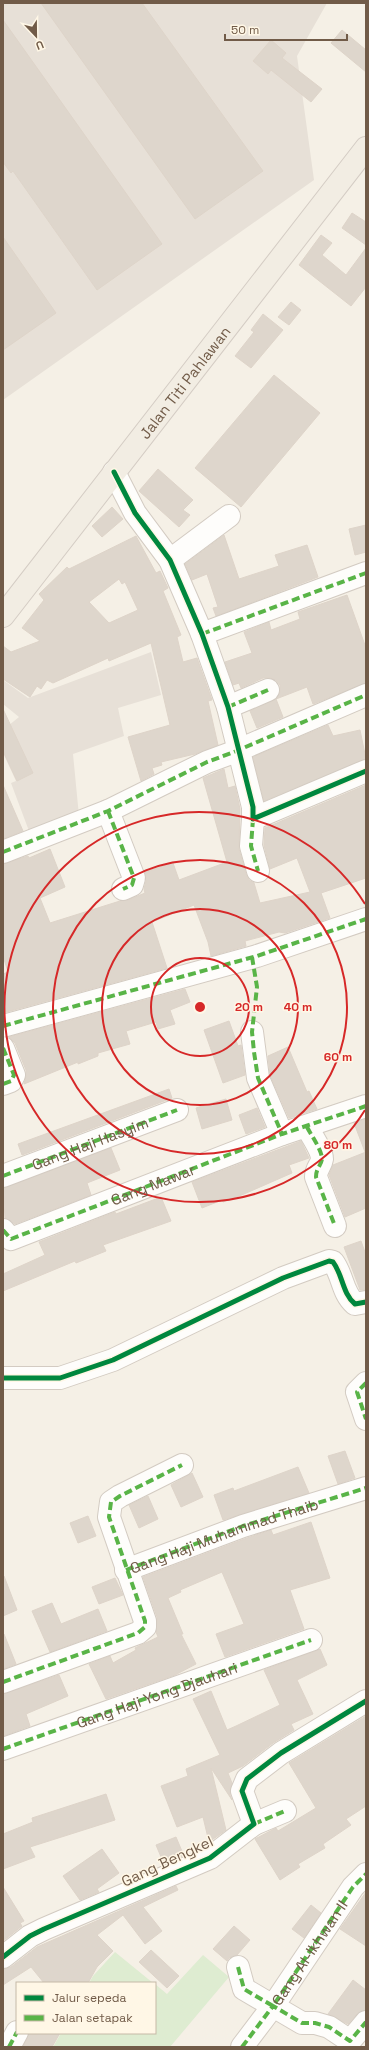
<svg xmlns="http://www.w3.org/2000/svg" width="369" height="2050" font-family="'Space Grotesk',sans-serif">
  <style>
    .industrial { fill: #e7e0d7 }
    .green { fill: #deecd1 }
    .building { fill: #ded6cc; stroke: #ded4c9; fill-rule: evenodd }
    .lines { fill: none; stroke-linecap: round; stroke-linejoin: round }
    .minor-casing { stroke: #d3cbc2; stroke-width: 24 }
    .major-casing { stroke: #d4ccc4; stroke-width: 24 }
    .minor { stroke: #fefdfb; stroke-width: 22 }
    .major { stroke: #f2ede3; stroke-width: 22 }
    .quiet { stroke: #59b447; stroke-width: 4; stroke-dasharray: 8 4; stroke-linecap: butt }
    .cycleway-casing { stroke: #fff7e6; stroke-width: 8 }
    .cycleway { stroke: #00873e; stroke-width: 5 }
    .ring { fill: none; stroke: #d62828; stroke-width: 2 }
    .labels { text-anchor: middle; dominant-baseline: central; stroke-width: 3; stroke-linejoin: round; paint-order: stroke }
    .street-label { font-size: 15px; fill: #715b48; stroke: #fff7e6 }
    .centre { fill: #d62828; stroke: #fff7e6; stroke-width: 2 }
    .ring-label { font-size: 12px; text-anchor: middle; font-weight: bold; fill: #d62828; stroke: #fff7e6; stroke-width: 3; stroke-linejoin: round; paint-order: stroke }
  </style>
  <rect width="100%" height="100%" fill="#f5f0e6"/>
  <path class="industrial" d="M3 3H327L297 56 314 180 3 400Z
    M151 652 161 695 118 708 124 736 73 754 79 816 32 839 11 783 16 781 3 753V730L19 717 3 704V680L28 698Z"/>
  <path class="green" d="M115 1952 153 1983H89L93 1976Z
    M203 1955 229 1977 170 2047H53L61 2033H155V1984L167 1994Z"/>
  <path class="building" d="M41 3H142L263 171 195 219Z
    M3 20 162 244 97 290 13 171 11 173 3 162Z
    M342 30 366 50V72L331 43Z
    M271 40 286 53 282 58 322 89 311 102 271 70 268 74 253 61Z
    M352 213 366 222V245L342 228Z
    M321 235 332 243 322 255 346 275 366 248V287L351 306 299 265Z
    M3 237 56 313 3 350Z
    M291 302 301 310 289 325 278 317Z
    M263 314 283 330 251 368 235 356 254 332 251 330Z
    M274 375 320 413 241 507 195 468Z
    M158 469 193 500 183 510 190 515 179 527 139 491Z
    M112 507 123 519 102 537 92 526Z
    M366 525V552L355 555 349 529Z
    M224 535 239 579 279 566 275 555 307 545 318 577 216 616 213 608 218 607 207 574 192 580 185 564Z
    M136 536 156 573 160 571 168 588 163 591 181 635 177 637 183 662 197 658 212 700 208 701 218 745 195 754 161 762 162 765 152 768 154 774 141 781 128 737 170 725 151 643 109 661 108 658 53 683 47 680 41 689 37 686 30 697 3 679V646L11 652 40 641 22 628 44 600 39 594 67 567 69 569ZM119 579 122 584 125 582 138 610 109 623 89 602Z
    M347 595 366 648V683L313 704 307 687 276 699 280 692V685L276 680 270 678H263L241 688 239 683 233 685 225 662 252 653 244 632 269 622 271 630 300 619 298 612Z
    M276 699 283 717 257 728 250 711Z
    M3 709 33 773 17 781 3 751Z
    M328 725 333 736 360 730 366 759 264 801 253 757Z
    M224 769 228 788 235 786 240 809 239 849 246 874 249 880 254 883 260 903 310 892 297 858 270 869 264 845 265 828 366 785V878L321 893 330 918 285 933 279 932 245 941 246 946 211 956 208 942 194 905 152 922 167 968 3 1013V974L8 972 3 956V864L28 856 29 858 50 849 65 887 40 898 50 923 120 901 128 900 145 893 144 889 146 881 145 872 173 863 179 880 227 862 203 778Z
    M3 785 23 831 3 839Z
    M185 989 190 1002 170 1010 175 1024 158 1029 156 1022 126 1031 130 1044 98 1053V1056L78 1064V1062L24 1084 26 1076V1070L15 1043 9 1037Z
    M229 1021 238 1046 241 1045 245 1075 223 1083 204 1030Z
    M288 1047 307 1092 309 1091 317 1109 289 1118 270 1075 268 1056Z
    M169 1089 172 1098 22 1155 18 1144Z
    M226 1099 232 1120 202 1129 196 1108Z
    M257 1108 265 1127 246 1134 239 1115Z
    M366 1119V1151L365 1152 354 1123Z
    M301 1141 309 1158 289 1165 292 1173 244 1194 223 1202 222 1200 202 1208 192 1182Z
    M111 1148 120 1170 87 1183 91 1195 15 1224 5 1218 3 1188Z
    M366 1152V1208L345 1217 329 1175 333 1165Z
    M161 1197 171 1221 103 1245 106 1251 76 1263 75 1261 3 1291V1274L45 1255 39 1242 115 1212 116 1214Z
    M361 1241 366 1255V1290H360L344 1247Z
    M345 1451 355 1478 338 1484 328 1456Z
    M298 1467 309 1493 223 1520 214 1495 233 1488 234 1491Z
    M192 1473 203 1497 181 1507 171 1485Z
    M148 1496 158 1519 139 1528 129 1505Z
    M88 1516 96 1536 78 1543 70 1523Z
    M311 1522 330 1578 290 1590 304 1629 225 1657 216 1634 244 1624 222 1572 180 1590 181 1592 168 1598 183 1634H181L196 1664 175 1675 106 1699 89 1664 110 1656 113 1663 136 1650 135 1648 158 1637 156 1632 157 1617 143 1577 247 1538 271 1530 273 1535Z
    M4 1576 17 1610 3 1616V1577Z
    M115 1578 123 1595 99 1604 92 1587Z
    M52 1603 61 1624 98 1609 107 1631 50 1652 32 1611Z
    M4 1634 16 1664 3 1669V1635Z
    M320 1649 327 1665 297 1680 313 1714 291 1724 294 1730 273 1743 243 1766 228 1773 232 1783 230 1795 232 1800 211 1768 226 1830 209 1842 203 1817 177 1827 161 1786 188 1776 186 1769 220 1755 193 1699 211 1691 227 1730 236 1726 280 1705 264 1670Z
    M59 1675 68 1696 26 1714 30 1726 3 1736V1694Z
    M366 1716V1806L346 1819 351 1825 323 1844 325 1848 298 1864 300 1867 280 1880 255 1839 276 1828 278 1831 316 1808 289 1763Z
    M106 1794 115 1820 30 1847 35 1857 3 1869V1834L33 1822 32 1818Z
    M176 1837 184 1856 164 1864 156 1845Z
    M102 1849 119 1873 97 1889 99 1892 80 1900 63 1876Z
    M176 1886 178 1890 143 1907 162 1931 145 1944 123 1915 97 1935 113 1951 97 1967 88 1983H44L31 1967 3 1985V1969L11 1967 37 1947Z
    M3 1887 24 1921 20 1923 22 1926 3 1941Z
    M366 1892V1946L340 1929Z
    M311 1905 321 1913 304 1938 292 1929Z
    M234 1926 250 1940 237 1955 229 1958 227 1961 213 1949Z
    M151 1950 179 1976 167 1988 139 1962Z
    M353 1980 366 1990V2010L357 2014 348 2024 328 2014Z
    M29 2033H60L52 2047H23Z"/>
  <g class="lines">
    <defs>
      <g id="minor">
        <path d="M114 472 135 513 170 560 202 634 228 707 253 807V819L366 771"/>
        <path d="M170 560 229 516"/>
        <path d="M202 634 366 573"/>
        <path d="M228 707 268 690"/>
        <path d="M108 811 134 878 132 885 123 889"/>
        <path d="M253 819 251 846 258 871"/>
        <path d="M3 852 108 811 207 762 234 752 366 695"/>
        <path d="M3 1026 257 956 366 919"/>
        <path d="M252 1032 258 1078 282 1134"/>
        <path d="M3 1048 14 1075 11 1081 3 1084"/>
        <path d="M307 1127C311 1135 322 1150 322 1159 321 1166 316 1168 316 1177L335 1226"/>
        <path d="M3 1176 177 1110"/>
        <path d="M3 1230 11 1239 282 1134 366 1106"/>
        <path d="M3 1378H60L113 1360 283 1278 329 1261 333 1262C343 1275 342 1293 355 1304L366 1302"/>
        <path d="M366 1383 357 1392 366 1419"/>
        <path id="s1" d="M126 1570 243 1526 366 1488"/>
        <path d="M3 1682 138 1633 145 1627V1621L109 1517 111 1502 120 1496 182 1465"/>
        <path id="s2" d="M3 1749 311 1640"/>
        <path d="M254 1824 285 1811"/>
        <path d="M3 1957 30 1936 44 1929 210 1858 254 1824 242 1791 247 1779 281 1753 366 1701"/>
        <path d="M238 1967 244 1989 273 2006 353 1887 366 1874"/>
        <path d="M9 2047 17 2032"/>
        <path d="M242 2047 273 2006 302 2023H315L329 2027 350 2041 366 2022"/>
      </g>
      <g id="major">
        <path id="s3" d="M3 616 366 148"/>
      </g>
    </defs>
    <use href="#minor" class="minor-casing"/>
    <use href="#major" class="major-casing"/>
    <use href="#minor" class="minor"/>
    <use href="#major" class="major"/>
    <g class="quiet">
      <path d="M202 634 366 573"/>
      <path d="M228 707 268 690"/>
      <path d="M108 811 134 878 132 885 123 889"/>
      <path d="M253 819 251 846 258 871"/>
      <path d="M3 852 108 811 207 762 234 752 366 695"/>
      <path d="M252 957 257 987 252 1032 254 1052 258 1078 282 1134"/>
      <path d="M3 1026 257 956 366 919"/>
      <path d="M3 1048 14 1075 11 1081 3 1084"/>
      <path d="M307 1127C311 1135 322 1150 322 1159 321 1166 316 1168 316 1177L335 1226"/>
      <path id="s4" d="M3 1176 177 1110"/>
      <path id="s5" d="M3 1230 11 1239 282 1134 366 1106"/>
      <path d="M366 1383 357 1392 366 1419"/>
      <path d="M126 1570 243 1526 366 1488"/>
      <path d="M3 1682 138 1633 145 1627V1621L109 1517 111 1502 120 1496 182 1465"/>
      <path d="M3 1749 311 1640"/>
      <path d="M254 1824 285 1811"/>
      <path id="s6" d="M238 1967 244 1989 273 2006 353 1887 366 1874"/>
      <path d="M9 2047 17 2032"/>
      <path d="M242 2047 273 2006 302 2023H315L329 2027 350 2041 366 2022"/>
    </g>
    <defs>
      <path id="cycleway" d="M114 472 135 513 170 560 202 634 228 707 253 807V819L366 771
        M3 1378H60L113 1360 283 1278 329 1261 333 1262C343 1275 342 1293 355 1304L366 1302
        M3 1957 30 1936 44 1929 210 1858 254 1824 242 1791 247 1779 281 1753 366 1701"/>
    </defs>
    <use href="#cycleway" class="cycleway-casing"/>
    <use href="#cycleway" class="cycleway"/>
  </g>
  <g class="ring">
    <circle cx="200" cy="1007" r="49"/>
    <circle cx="200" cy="1007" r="98"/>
    <circle cx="200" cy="1007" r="147"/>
    <path d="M365 1110A195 195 0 1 1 365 904"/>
  </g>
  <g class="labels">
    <g class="street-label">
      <text stroke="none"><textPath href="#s3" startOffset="296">Jalan Titi Pahlawan</textPath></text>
      <text stroke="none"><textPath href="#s4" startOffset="93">Gang Haji Hasyim</textPath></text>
      <text stroke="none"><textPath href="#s5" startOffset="164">Gang Mawar</textPath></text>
      <text stroke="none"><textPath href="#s1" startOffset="104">Gang Haji Muhammad Thaib</textPath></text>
      <text stroke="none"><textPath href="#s2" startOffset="163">Gang Haji Yong Djauhari</textPath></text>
      <text transform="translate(167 1861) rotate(-25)">Gang Bengkel</text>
      <text stroke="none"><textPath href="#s6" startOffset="121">Gang Al-Ikhwan II</textPath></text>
    </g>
  </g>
  <circle cx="200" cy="1007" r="6" class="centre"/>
  <g class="ring-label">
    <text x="249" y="1011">20 m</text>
    <text x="298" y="1011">40 m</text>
    <text x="338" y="1061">60 m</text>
    <text x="338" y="1149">80 m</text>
  </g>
  <rect width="369" height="2050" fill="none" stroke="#715b48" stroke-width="8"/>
  <rect x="16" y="1982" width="140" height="52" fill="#fff7e6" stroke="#c6b9a7"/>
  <rect x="24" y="1995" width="20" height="6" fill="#00873e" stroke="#c6b9a7"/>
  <text x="52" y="2002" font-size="12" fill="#715b48">Jalur sepeda</text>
  <rect x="24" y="2015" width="20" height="6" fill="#59b447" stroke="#c6b9a7"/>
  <text x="52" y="2022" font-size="12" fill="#715b48">Jalan setapak</text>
  <g transform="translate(36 36) rotate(158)" stroke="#fff7e6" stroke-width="3" paint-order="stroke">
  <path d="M0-3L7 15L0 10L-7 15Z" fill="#715b48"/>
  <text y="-6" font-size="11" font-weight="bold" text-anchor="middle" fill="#715b48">U</text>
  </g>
  <path d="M225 34v6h122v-6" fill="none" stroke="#715b48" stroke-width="2"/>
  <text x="231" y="34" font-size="12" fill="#715b48" stroke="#fff7e6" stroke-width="3" paint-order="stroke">50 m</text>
</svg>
